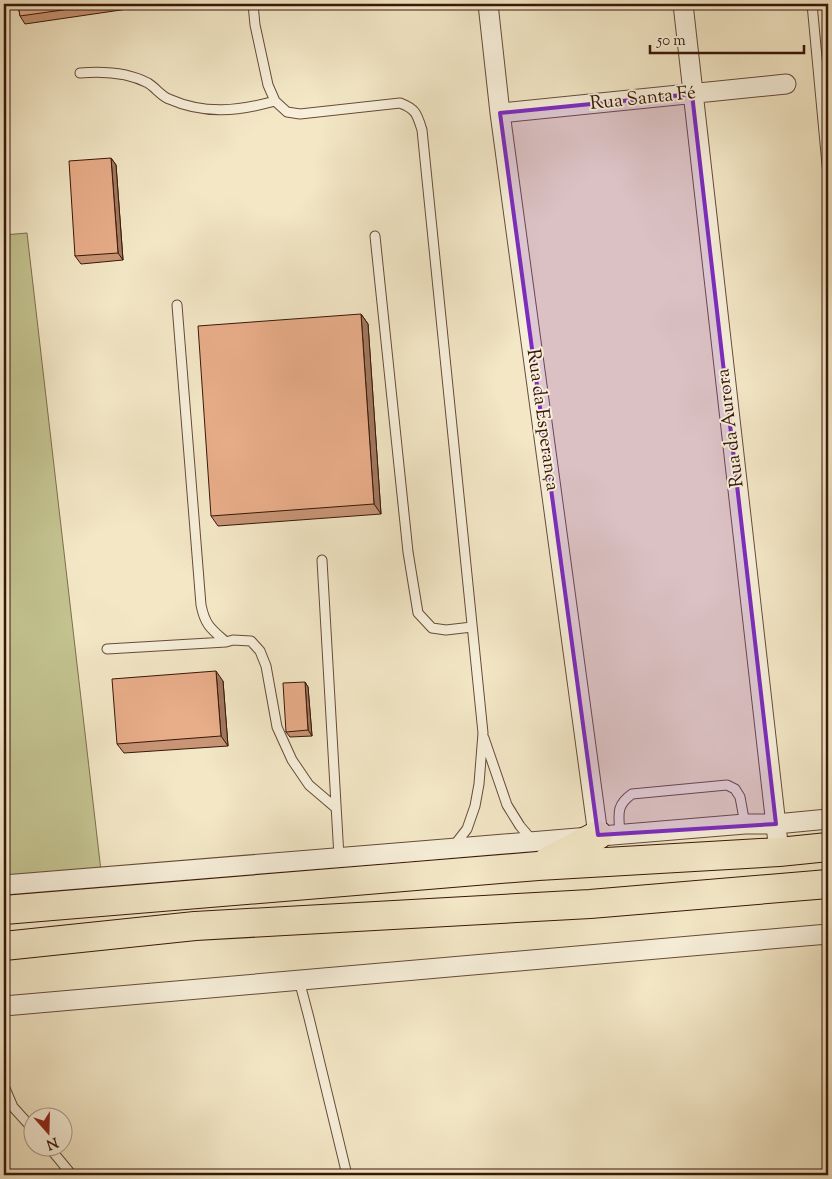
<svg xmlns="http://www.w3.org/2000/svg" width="832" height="1179" font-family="'Sorts Mill Goudy',serif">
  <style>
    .grass { fill: #c3c390; stroke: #7e6d4c }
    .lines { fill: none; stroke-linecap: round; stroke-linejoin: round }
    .lane-casing { stroke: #674b38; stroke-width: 11 }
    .street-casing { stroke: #674b38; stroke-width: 21 }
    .highway-casing { stroke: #381708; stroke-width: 30 }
    .lane { stroke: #f7efda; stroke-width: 9 }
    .street { stroke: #f7efda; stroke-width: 19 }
    .highway { stroke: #f3e7c6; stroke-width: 28 }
    .wall { fill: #c89576; stroke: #381708 }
    .shaded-wall { fill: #a27960; stroke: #381708 }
    .building { fill: #e8ad89; stroke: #381708 }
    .marked { fill: #7b2cbf; fill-opacity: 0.2; stroke: #7b2cbf; stroke-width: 4; stroke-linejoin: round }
    .labels { text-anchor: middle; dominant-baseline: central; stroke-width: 4; stroke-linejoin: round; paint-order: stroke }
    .street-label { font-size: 19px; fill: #381708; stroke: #f7efda }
  </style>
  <rect width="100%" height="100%" fill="#f3e7c6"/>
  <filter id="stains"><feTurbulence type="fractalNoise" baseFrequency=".004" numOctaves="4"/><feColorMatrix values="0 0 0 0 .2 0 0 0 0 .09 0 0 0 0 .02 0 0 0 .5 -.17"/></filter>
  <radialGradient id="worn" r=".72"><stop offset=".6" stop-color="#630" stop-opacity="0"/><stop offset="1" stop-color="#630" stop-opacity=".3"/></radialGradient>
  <path class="grass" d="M27 233 101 871 4 879V235Z"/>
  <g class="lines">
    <defs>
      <path id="lane" d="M253 4 255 25 268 85 275 101 287 112 300 114 400 103C416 109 417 114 422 130L483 733 479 784 475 806 467 829 453 847
        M812 4 828 175
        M80 73C103 71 127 72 148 83 156 88 161 96 169 99 205 115 239 111 275 101
        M375 236 408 552 418 613 432 628 446 630 472 627
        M177 305 201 605C205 625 211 629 226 642L233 640 251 641 260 651 266 666 277 727 292 760 309 785 336 808
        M322 560 339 857
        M107 649 226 642
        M484 738 507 805 520 826 532 840
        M620 834C619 815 615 806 632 794L727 785 735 789 740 797 745 824
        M299 980 309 1018 347 1175
        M4 1086 13 1107 32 1128
        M48 1146 72 1175"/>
      <path id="street" d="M488 4 500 113 598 835
        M683 4 779 852
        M500 113 786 84
        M4 885C251 867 498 843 745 824H776L828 819
        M4 1006 828 934"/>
      <path id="highway" d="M548 861 598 835
        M4 910 538 866 779 852 828 847
        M4 946 195 926 590 904 828 884"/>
    </defs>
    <use href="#lane" class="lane-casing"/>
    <use href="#street" class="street-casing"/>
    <use href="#highway" class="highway-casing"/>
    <use href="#lane" class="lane"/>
    <use href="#street" class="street"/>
    <use href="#highway" class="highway"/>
  </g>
  <path class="wall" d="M18 4H162L25 24 20 16Z
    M111 158 116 165 123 260 81 264 75 256Z
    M361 314 368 324 381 514 218 526 211 516Z
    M223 681 228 746 124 753 117 744Z
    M305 682 308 687 312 736 290 737 286 732Z"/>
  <path class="shaded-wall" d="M111 158 116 165 123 260 118 253Z
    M361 314 368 324 381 514 374 504Z
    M216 671 223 681 228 746 221 736Z
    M305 682 308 687 312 736 308 730Z"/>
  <path class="building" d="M18 4H105L20 16Z
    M111 158 118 253 75 256 69 161Z
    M361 314 374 504 211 516 198 326Z
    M216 671 221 736 117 744 112 679Z
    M305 682 308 730 286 732 283 683Z"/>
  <path class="marked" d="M692 94 776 824 598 835 500 113Z"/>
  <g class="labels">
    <g class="street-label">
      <text transform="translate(643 99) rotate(-6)">Rua Santa Fé</text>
      <text transform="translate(542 420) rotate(82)">Rua da Esperança</text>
      <text transform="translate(731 428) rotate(-97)">Rua da Aurora</text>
    </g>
  </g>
  <rect width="832" height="1179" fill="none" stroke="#f3e7c6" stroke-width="20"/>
  <rect x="5" y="5" width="822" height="1169" fill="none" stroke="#381708" stroke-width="2.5"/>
  <rect x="10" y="10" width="812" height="1159" fill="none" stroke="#381708"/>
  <g transform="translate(48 1132) rotate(160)"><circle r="24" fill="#f7efda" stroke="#ab9986"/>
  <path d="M0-4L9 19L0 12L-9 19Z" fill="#8f2418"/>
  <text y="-8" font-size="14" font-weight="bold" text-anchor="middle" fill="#381708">N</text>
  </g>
  <path d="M650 45v8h154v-8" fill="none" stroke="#381708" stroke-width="2.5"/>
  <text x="657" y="45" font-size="15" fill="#381708" stroke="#f7efda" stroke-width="4" paint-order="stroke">50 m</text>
  <rect width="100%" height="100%" filter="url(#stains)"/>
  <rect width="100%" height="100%" fill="url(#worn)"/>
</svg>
